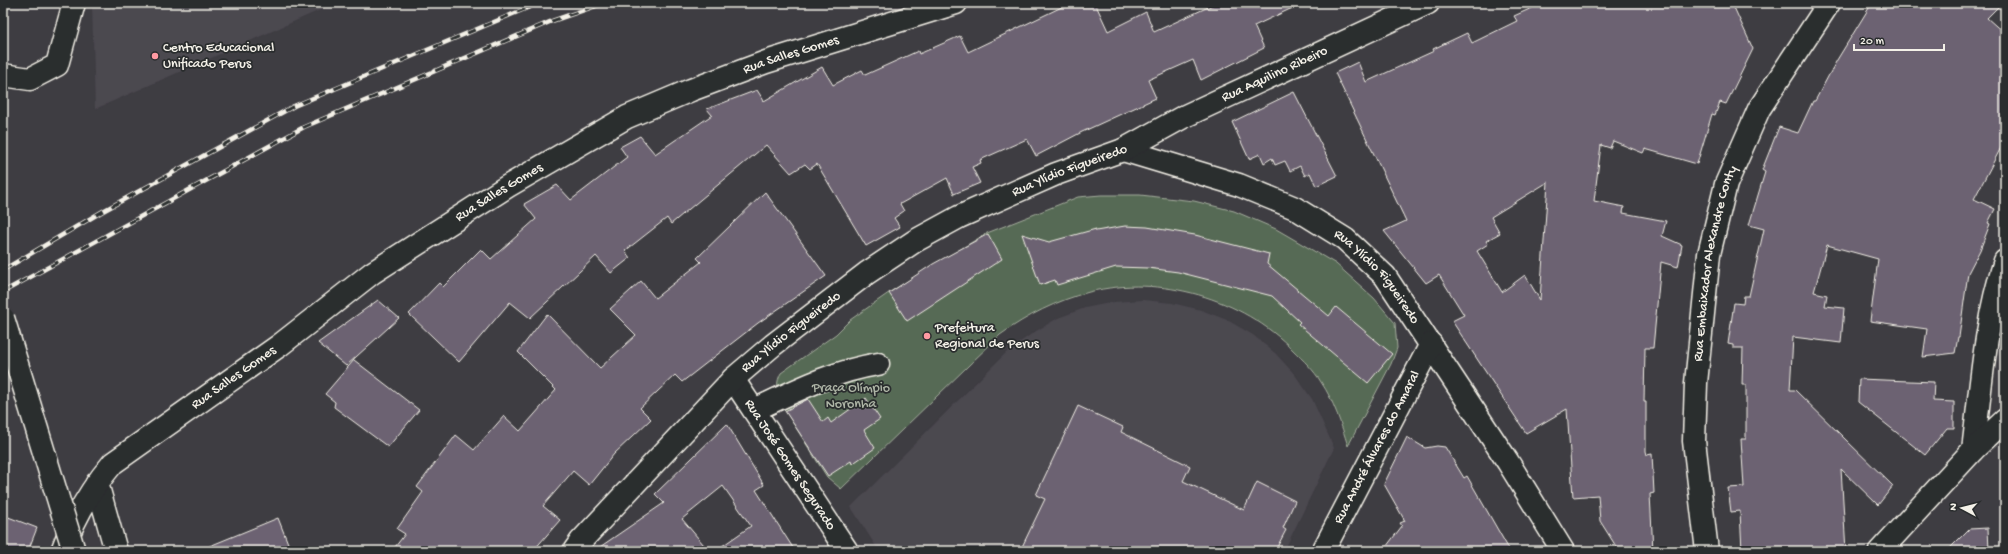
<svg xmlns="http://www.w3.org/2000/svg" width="2008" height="554" font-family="'Gochi Hand',sans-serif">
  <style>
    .built { fill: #4c4850 }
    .green { fill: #566a54; stroke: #a5ae9e }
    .building { fill: #6c6272; stroke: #f4f1e8; fill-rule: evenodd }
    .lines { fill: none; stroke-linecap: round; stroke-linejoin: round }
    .minor-casing { stroke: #f4f1e8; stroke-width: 25 }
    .minor { stroke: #2a2d2e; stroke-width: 22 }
    .rail-casing { stroke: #f4f1e8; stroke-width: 4.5 }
    .rail { stroke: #2a2d2e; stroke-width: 3; stroke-dasharray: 9; stroke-linecap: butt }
    .major-bridge-casing { stroke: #f4f1e8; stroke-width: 25; stroke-linecap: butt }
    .major-bridge { stroke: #2a2d2e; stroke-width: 22 }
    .poi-dot { fill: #ff9aa2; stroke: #2a2d2e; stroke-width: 1.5 }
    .labels { text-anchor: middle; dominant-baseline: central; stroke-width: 3.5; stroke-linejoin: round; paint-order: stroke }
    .poi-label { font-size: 14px; fill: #f4f1e8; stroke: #2a2d2e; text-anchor: start }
    .street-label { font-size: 14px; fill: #f4f1e8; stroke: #2a2d2e }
    .park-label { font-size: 14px; fill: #adb4a5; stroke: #2a2d2e }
  </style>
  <rect width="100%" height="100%" fill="#3e3d42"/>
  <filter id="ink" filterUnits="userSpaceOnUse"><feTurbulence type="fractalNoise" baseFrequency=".025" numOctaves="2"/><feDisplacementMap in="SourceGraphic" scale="8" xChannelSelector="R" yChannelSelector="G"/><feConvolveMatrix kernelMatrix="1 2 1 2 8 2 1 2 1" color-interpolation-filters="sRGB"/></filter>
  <g filter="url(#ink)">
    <path class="built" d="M92 3H336L95 109Z
      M1143 300 1172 303 1201 310 1227 320 1253 335 1276 354 1295 375 1312 399 1334 448 1284 551H879L851 507 1009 350 1033 333 1058 318 1085 308 1114 302Z"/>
    <path class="green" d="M1101 195H1140L1194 201 1234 211 1276 229 1319 254 1336 264 1374 298 1395 323 1397 348 1391 364 1348 446C1341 424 1334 401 1321 382 1314 370 1303 360 1293 350 1242 298 1160 274 1089 292 1056 301 1028 315 1000 335L841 489 827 477 784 409C779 397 774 385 781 373L836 334 850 320 893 290 987 233 1078 197Z"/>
    <path class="building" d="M1070 3H1095L1108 31 1146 12 1154 32 1217 3H1303L1254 26 1264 48 1201 80 1193 60 1148 80 1156 98 1082 132 1036 156 1027 139 980 160 981 163 972 167 980 183 954 194 947 178 900 204 904 211 894 218 900 227 866 246 817 164 810 169 805 164 791 173 766 145 671 224 667 218 625 251 630 258 611 273 596 256 530 318 510 302 459 362 409 314 439 283 443 287 481 249 491 259 536 219 524 204 557 185 571 200 627 157 620 147 640 136 655 154 712 115 707 109 757 90 764 101 822 67 833 85 862 70 865 75 918 51 919 54 960 36 968 52Z
      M1543 3H1732L1753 49 1726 104 1720 102 1715 115 1712 114 1697 164 1645 149 1643 153 1613 141 1610 148 1601 145 1594 201 1624 207 1623 213 1666 221 1662 236 1682 245 1678 267 1661 262 1653 348H1645L1644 402H1646V451L1647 455 1652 454 1654 493 1650 494 1653 551H1619L1600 521 1598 495 1573 497 1567 409 1526 433 1452 321 1464 315 1439 275 1426 283 1384 231 1406 221 1335 73 1358 62 1366 82 1434 51 1433 49 1467 33 1472 43 1517 21 1514 16ZM1548 182 1540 300 1525 275 1502 292 1477 251 1488 244 1486 241 1500 233 1491 217Z
      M1872 3H2002L1987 18 2005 34V140L1974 199 1995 209 1988 223 1990 224 1980 250 1968 273 1959 337H1958L1955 353 1923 357 1927 329 1870 321 1878 259 1827 245 1814 292 1827 295 1825 306 1844 308 1841 343 1793 337 1790 390H1795L1893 486 1878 505 1841 469 1846 551H1742L1740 511 1731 512 1728 488 1744 487 1741 439H1746V385H1742L1743 348H1733V345L1728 344 1734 303 1743 304 1744 296H1749L1764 229 1749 225 1765 172 1762 170 1779 127 1798 133 1813 101H1815L1837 60Z
      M1294 92 1337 176 1316 186 1310 173 1305 176 1300 166 1290 171 1285 161 1275 165 1272 158 1264 163 1260 154 1249 159 1232 122Z
      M765 192 826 276 758 323 682 382 675 375 640 408 651 419 614 454 589 485 573 471 543 506 560 520 533 551H392L405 534 397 529 423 492 417 487 456 435 474 450 504 416 520 431 556 390 518 352 547 314 600 368 636 335 610 309 641 281 655 298 701 262 697 258Z
      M1125 226 1147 227 1195 235 1269 254 1267 264 1329 316 1336 307 1392 354 1368 383 1298 324 1300 322 1272 296 1178 272 1148 268 1116 267 1057 285 1055 280 1040 285 1022 234 1049 242 1096 229V231Z
      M988 234 1002 259 907 321 889 293 933 264Z
      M378 300 399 318 346 366 318 343Z
      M354 360 419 410 388 447 334 407 335 402 325 394Z
      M1859 379 1934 382 1933 401 1954 402V428H1947L1925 455 1858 402Z
      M866 398 880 419 864 430 875 448 852 464 851 461 828 476 785 411 808 399 823 422 828 418 831 423Z
      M1078 406 1123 427 1121 432 1190 466 1183 481 1244 510 1257 482 1295 501 1283 528 1286 530 1275 551H1020L1045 499 1036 495Z
      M727 424 764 485 756 490 795 551H715L751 526 723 486 682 519 709 551H594L664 503 655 494Z
      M1407 437 1425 448 1437 446 1445 447 1464 478 1467 476 1510 551H1383L1402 526 1400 523 1405 521 1384 484Z
      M3 515 37 528 28 551H3Z
      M278 518 291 551H200V550Z
      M1988 528 1989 551H1947L1969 529Z"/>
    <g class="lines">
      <defs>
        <g id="minor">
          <path d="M3 75 30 79 57 65 74 3"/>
          <path id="s1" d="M1123 150 1239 185 1295 208 1345 239 1385 276 1508 462 1563 551"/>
          <path id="s2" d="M733 379 847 551"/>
          <path d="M754 410C795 391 834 371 878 364"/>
          <path d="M1973 450C1981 387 1985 321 2005 261"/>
          <path d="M97 483 116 551"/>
          <path id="s3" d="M62 551C74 518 90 490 113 463L280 345 372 273 508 186 627 117 691 90 766 62 956 3"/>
          <path id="s4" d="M574 551 581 541 733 379 773 345 867 273 915 241 959 217 1056 174 1123 150 1183 117 1428 3"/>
          <path id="s5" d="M1323 551 1431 344"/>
          <path id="s6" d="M1707 551 1694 441 1696 383 1709 254 1726 184 1759 109 1829 3"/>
          <path d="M1880 551 1973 450 2005 420"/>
        </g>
      </defs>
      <use href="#minor" class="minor-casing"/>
      <use href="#minor" class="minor"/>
      <defs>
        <path id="rail" d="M3 270 103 211 294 106 539 3
          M3 292 304 127 552 21 604 3"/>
      </defs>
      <use href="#rail" class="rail-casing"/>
      <use href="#rail" class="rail"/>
      <defs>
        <path id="major-bridge" d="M3 318 74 551"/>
      </defs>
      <use href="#major-bridge" class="major-bridge-casing"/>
      <use href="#major-bridge" class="major-bridge"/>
    </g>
  </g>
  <g class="poi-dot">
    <circle cx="155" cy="56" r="4"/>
    <circle cx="927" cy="336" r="4"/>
  </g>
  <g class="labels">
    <g class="poi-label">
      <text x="163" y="48">Centro Educacional<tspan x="163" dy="16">Unificado Perus</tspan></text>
      <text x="935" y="328">Prefeitura<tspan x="935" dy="16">Regional de Perus</tspan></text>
    </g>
    <g class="street-label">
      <text stroke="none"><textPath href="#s3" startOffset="898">Rua Salles Gomes</textPath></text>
      <text stroke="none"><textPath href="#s4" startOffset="860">Rua Aquilino Ribeiro</textPath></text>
      <text stroke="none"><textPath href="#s4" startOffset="633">Rua Ylídio Figueiredo</textPath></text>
      <text stroke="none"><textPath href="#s3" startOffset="574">Rua Salles Gomes</textPath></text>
      <text stroke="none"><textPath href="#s6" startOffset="290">Rua Embaixador Alexandre Conty</textPath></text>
      <text stroke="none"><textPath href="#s1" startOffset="290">Rua Ylídio Figueiredo</textPath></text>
      <text stroke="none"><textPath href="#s4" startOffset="309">Rua Ylídio Figueiredo</textPath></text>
      <text stroke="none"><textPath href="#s3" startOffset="250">Rua Salles Gomes</textPath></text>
      <text stroke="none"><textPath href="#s5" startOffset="117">Rua André Álvares do Amaral</textPath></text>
      <text stroke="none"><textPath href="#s2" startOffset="103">Rua José Gomes Segurado</textPath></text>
    </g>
    <g class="park-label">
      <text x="851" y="388">Praça Olímpio<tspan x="851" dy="16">Noronha</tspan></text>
    </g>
  </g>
  <rect width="2008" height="554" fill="none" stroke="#2a2d2e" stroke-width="16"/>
  <rect x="8" y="8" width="1992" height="538" fill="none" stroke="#f4f1e8" stroke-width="1.5" filter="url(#ink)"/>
  <g transform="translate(1962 508) rotate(277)" stroke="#2a2d2e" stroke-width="3" paint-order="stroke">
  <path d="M0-3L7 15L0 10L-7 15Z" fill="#f4f1e8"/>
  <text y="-6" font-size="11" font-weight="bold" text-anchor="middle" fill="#f4f1e8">N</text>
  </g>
  <path d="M1854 44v6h90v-6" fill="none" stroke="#f4f1e8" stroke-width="2"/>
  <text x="1860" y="44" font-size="12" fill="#f4f1e8" stroke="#2a2d2e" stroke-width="3" paint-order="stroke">20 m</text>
</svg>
